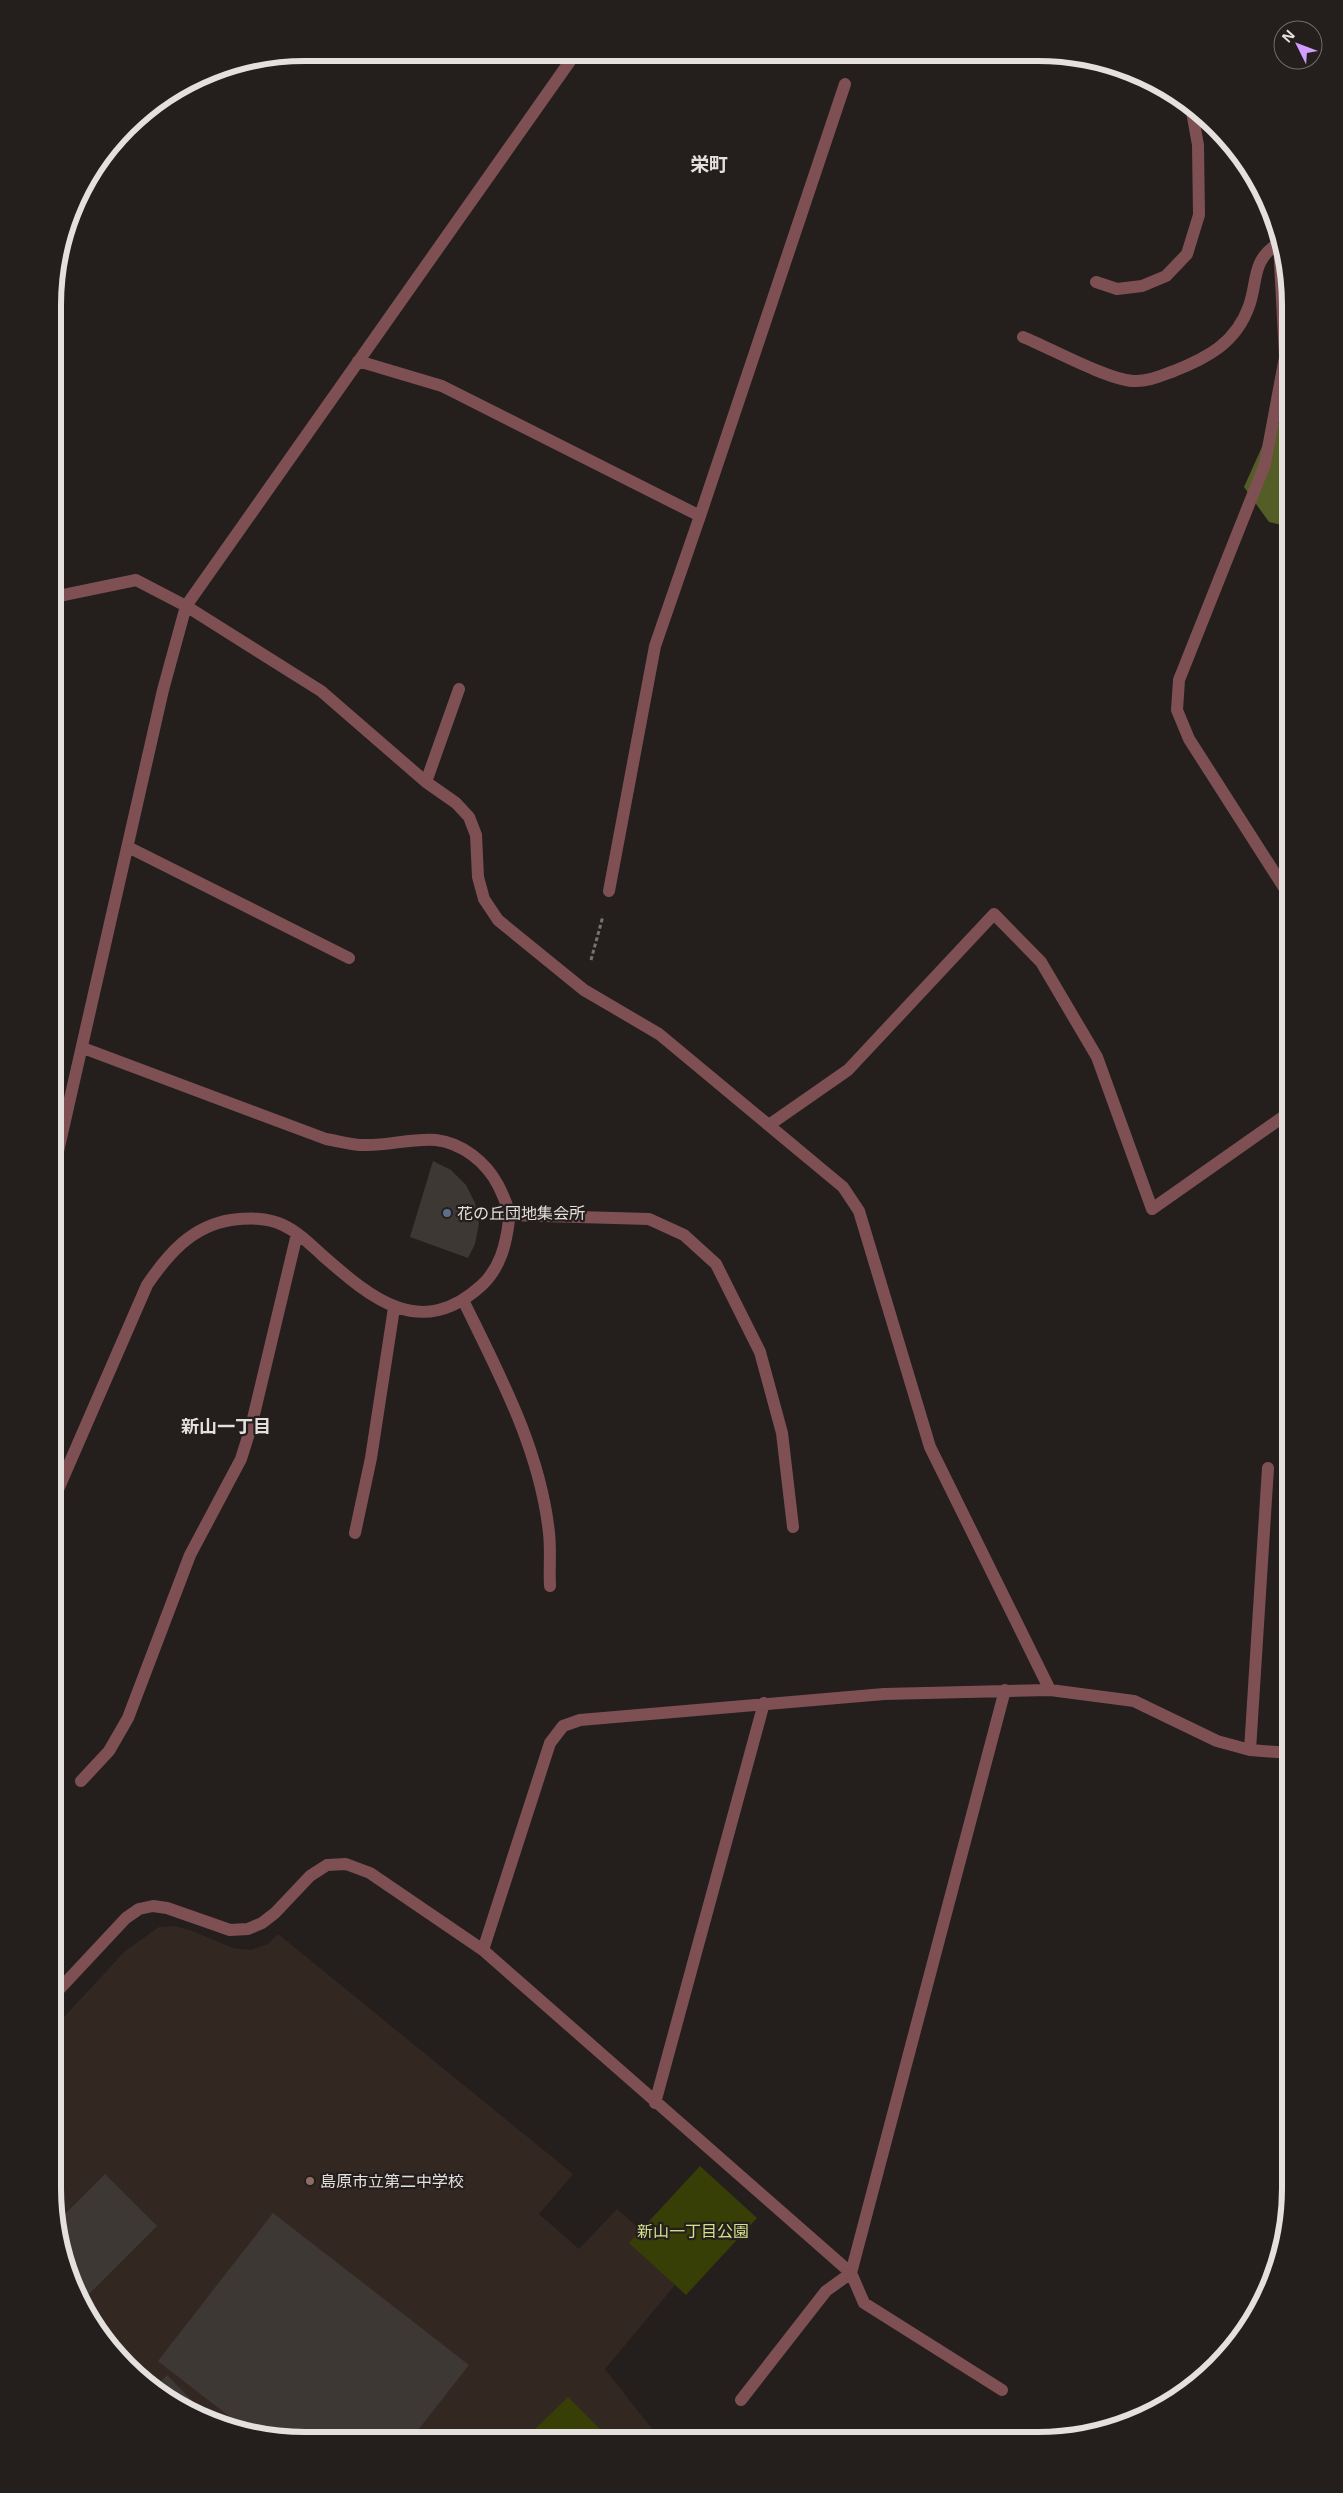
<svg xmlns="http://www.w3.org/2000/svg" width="1343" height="2493" font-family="'Open Sans','Noto Sans JP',sans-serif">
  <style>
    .built { fill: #332722 }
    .green { fill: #383f06 }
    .forest { fill: #545d25 }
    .building { fill: #3e3835 }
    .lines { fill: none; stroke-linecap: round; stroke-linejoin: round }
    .path { stroke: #777270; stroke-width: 3; stroke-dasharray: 4 2.5; stroke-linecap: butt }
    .minor { stroke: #7f5053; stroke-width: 12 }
    .service-dot { fill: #5c6f8a; stroke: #241e1c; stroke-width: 2 }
    .education-dot { fill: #8d6e63; stroke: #241e1c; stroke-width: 2 }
    .labels { text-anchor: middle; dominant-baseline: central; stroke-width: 4.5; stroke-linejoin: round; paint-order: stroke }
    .poi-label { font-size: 16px; fill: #e4e0de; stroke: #241e1c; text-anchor: start }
    .park-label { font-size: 16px; fill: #d2e18c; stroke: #241e1c }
    .neighbourhood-label { font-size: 18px; font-weight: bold; fill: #e4e0de; stroke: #241e1c }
    .quarter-label { font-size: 19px; font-weight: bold; fill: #e4e0de; stroke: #241e1c }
    .rim { fill: none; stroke: #e4e0de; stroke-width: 6 }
  </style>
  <rect width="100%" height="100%" fill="#241e1c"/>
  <path class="built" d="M174 1926 190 1930 233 1948 251 1950 268 1944 278 1934 573 2174 539 2214 579 2249 617 2209 641 2230 630 2243 675 2285 605 2369 660 2439 272 2438 194 2415 139 2378 95 2328 66 2269 53 2188V2029L125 1951 159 1927Z"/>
  <path class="green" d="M700 2166 757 2218 686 2295 629 2243Z
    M568 2397 610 2439H525Z"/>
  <path class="forest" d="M1290 411V527L1269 522 1244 487 1266 438Z"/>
  <path class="building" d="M433 1161 451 1170 466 1185 475 1203 479 1224 475 1244 468 1258 410 1237Z
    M105 2174 157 2226 82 2301 66 2269 58 2221Z
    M273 2213 469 2365 411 2439 272 2438 248 2431 158 2361Z
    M91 2320 157 2386 167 2375 211 2420 194 2415 139 2378 95 2328Z"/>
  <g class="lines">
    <path class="path" d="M591 960 603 916"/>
    <path class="minor" d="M1275 219 1279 243 1285 357 1265 464 1179 680 1177 710 1189 739 1290 897
      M1096 282 1117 289 1142 286 1166 276 1187 254 1199 215 1198 145 1191 106
      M1023 337C1050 348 1106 379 1133 381 1147 382 1160 376 1174 371 1207 358 1236 343 1249 306 1258 281 1251 260 1279 243
      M358 361 442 386 700 516 655 646 609 891
      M700 516 845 84
      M54 597 136 580 186 606 321 691 426 782 456 803 469 817 476 835 478 877 484 899 498 920 584 990 659 1034 843 1187 859 1211 930 1447 1050 1690
      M426 782 459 689
      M128 847 349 958
      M769 1125 848 1070 994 914 1041 962 1097 1057 1152 1209 1290 1112
      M54 1169 163 690 186 606 575 54
      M509 1215 649 1219 684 1235 716 1264 760 1352 782 1433 793 1527
      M463 1300C499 1374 540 1449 549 1533 551 1550 549 1569 550 1586
      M53 1501 147 1285C168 1254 192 1226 231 1220 249 1218 266 1217 283 1225 298 1232 310 1244 322 1255 372 1299 421 1341 482 1285 500 1268 506 1245 509 1220 510 1209 503 1195 498 1185 486 1162 462 1143 436 1140 412 1138 387 1146 364 1145 351 1145 339 1141 326 1139L83 1048
      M355 1533 371 1458 394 1308
      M1250 1750 1268 1468
      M81 1781 109 1751 128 1718 190 1555 241 1459 251 1427 297 1234
      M483 1950 550 1743 563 1726 580 1720 884 1694 1050 1690 1134 1701 1217 1741 1250 1750 1290 1753
      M53 1996 126 1918 139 1909 153 1906 167 1908 230 1930 248 1929 262 1923 275 1913 310 1876 327 1865 346 1864 370 1873 483 1950 851 2273 864 2303 1002 2390
      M655 2103 764 1703
      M741 2400 826 2291 851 2273 1005 1690"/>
  </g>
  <circle class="service-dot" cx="447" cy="1213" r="5"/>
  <circle class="education-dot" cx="310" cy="2181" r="5"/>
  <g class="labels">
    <g class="poi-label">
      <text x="457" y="1213">花の丘団地集会所</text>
      <text x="320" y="2181">島原市立第二中学校</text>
    </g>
    <g class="park-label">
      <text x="693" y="2231">新山一丁目公園</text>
    </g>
    <g class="neighbourhood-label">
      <text x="226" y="1426">新山一丁目</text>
    </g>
    <g class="quarter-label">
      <text x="709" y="164">栄町</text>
    </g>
  </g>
  <path d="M0 0H1343V2493H0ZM305 61H1038A244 244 0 0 1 1282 305V2188A244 244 0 0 1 1038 2432H305A244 244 0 0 1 61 2188V305A244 244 0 0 1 305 61Z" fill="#241e1c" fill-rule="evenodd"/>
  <path class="rim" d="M305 61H1038A244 244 0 0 1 1282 305V2188A244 244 0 0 1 1038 2432H305A244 244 0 0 1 61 2188V305A244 244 0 0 1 305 61Z"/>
  <g transform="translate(1298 45) rotate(312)"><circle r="24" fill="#241e1c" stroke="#716c6a"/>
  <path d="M0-4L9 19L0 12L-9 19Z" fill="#d19dfe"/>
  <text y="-8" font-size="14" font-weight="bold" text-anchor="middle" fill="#e4e0de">N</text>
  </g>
</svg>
